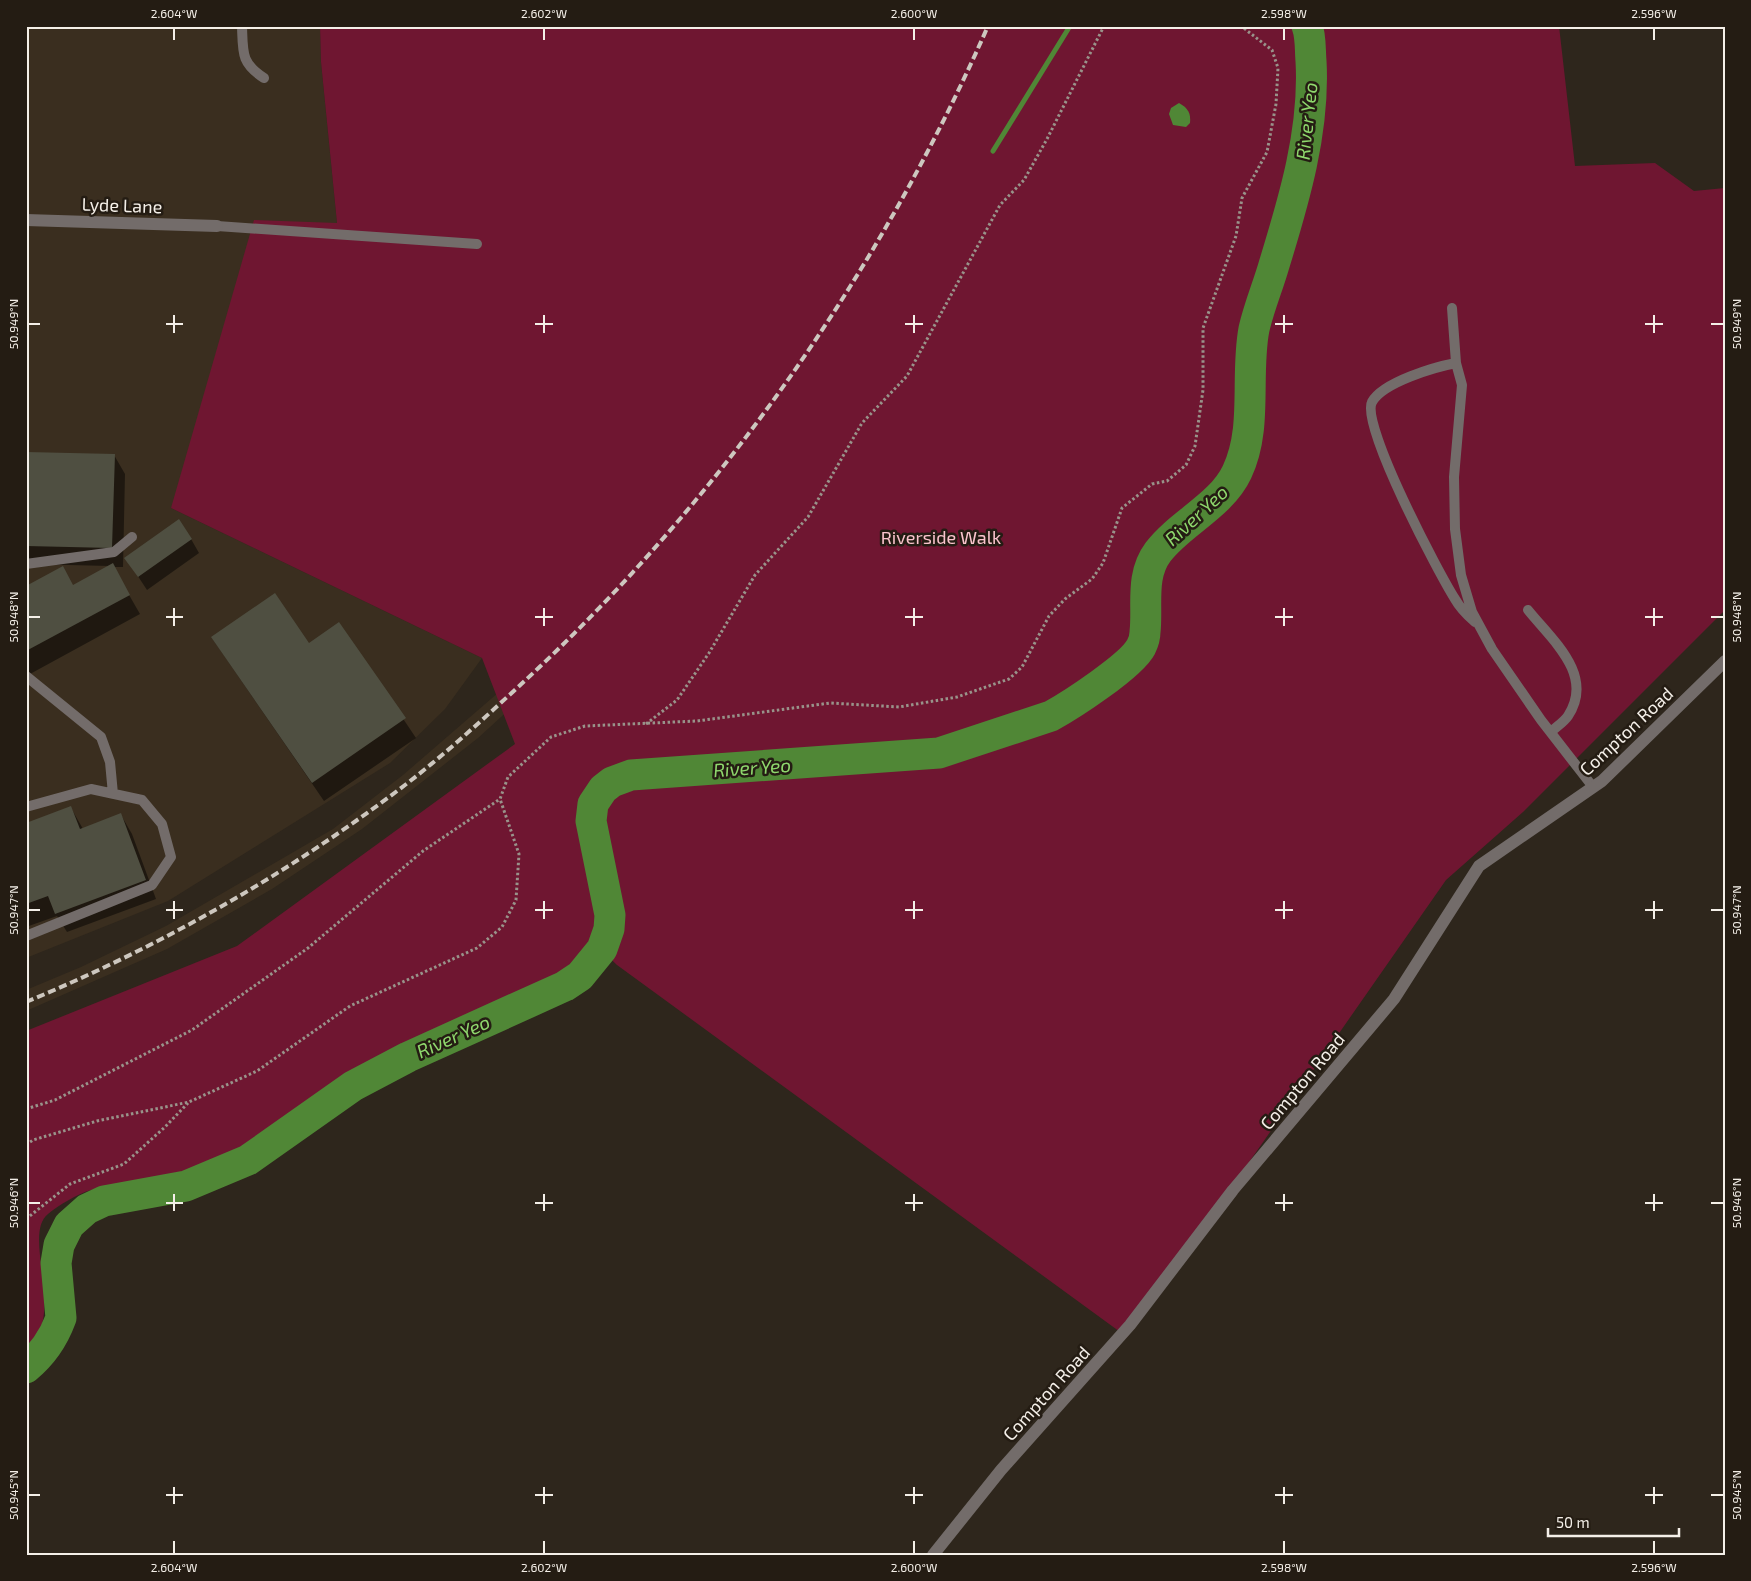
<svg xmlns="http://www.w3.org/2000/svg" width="1751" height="1581" font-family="'Exo 2',sans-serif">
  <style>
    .built { fill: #3a2e1f }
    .green { fill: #6f1631 }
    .water { fill: #508736 }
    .shadow { fill: #0007 }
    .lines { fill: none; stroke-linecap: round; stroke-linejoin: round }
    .stream { stroke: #508736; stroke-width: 5 }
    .river { stroke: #508736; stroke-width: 31 }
    .building { fill: #4f4f41 }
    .path { stroke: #99938a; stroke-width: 3; stroke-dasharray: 2.5 2.5; stroke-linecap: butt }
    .lane { stroke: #736c6a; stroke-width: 10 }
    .street { stroke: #736c6a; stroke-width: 12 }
    .rail { stroke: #cdc7bf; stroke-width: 4; stroke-dasharray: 8 4; stroke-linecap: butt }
    .ticks { fill: none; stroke: #f4efe8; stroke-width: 2 }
    .labels { text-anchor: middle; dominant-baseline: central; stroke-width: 5; stroke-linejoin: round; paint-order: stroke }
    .street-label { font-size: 18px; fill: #f4efe8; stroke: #241c13 }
    .park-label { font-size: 18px; fill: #fbc4cd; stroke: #241c13 }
    .water-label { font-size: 19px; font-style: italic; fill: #8fd86d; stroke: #241c13 }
    .neatline { fill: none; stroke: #f4efe8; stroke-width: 2 }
    .ticks-label { font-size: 12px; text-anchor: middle; fill: #f4efe8 }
  </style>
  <rect width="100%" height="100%" fill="#2e261c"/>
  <path class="built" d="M26 26H320L321 62 337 223 171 508 482 658 445 709 390 763 168 901 26 958Z
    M585 640 478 738 362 829 272 889 167 949 26 1011V990L81 967 166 926 333 829 403 775 536 660Z"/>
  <path class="green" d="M320 26H1559L1575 166 1655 163 1694 191 1725 188V610L1523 812 1446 880 1127 1337 617 965 590 939C585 950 579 958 570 966 557 977 541 983 527 991 473 1019 415 1036 362 1066 308 1096 264 1141 207 1167 186 1177 161 1182 137 1185 122 1187 106 1187 91 1190 77 1194 59 1205 48 1214 21 1236 68 1315 26 1352V1031L237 946 515 744 482 658 171 508 254 220 337 223 321 62Z"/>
  <path class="water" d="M1179 103C1188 108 1191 113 1190 123L1186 127 1173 125 1169 114 1171 108Z"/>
  <path class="shadow" d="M26 453 114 455 125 474 123 567H113L140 614 30 674 26 666V587L73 586 110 566 26 564Z
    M191 539 199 553 147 590 126 558Z
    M339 623 416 738 324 801 212 638 309 645Z
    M71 808 83 829 121 815 132 834 156 899 67 932 57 916 26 927V825Z"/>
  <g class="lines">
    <path class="stream" d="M993 151 1070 26"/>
    <path class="river" d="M26 1368C42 1355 54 1337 61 1318L56 1263 59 1245 69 1225 87 1209 104 1201 186 1186 248 1160 353 1086 408 1057 565 986 580 976 602 949 609 929 610 915 591 821 593 804 603 789 612 782 631 775 939 753 1051 716C1071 705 1131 666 1141 647 1143 643 1145 637 1145 632 1148 606 1140 576 1158 552 1180 523 1221 506 1237 472 1258 428 1245 376 1254 329 1259 307 1268 286 1274 265 1294 200 1315 130 1311 61 1310 50 1311 36 1307 26"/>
  </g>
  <path class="building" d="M26 452 115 454 112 548 26 546Z
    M179 519 192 539 138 577 124 558Z
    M113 563 130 595 26 651V586L63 566 73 585Z
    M275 593 309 643 339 622 406 718 312 783 211 637Z
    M71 806 80 829 121 813 146 880 55 914 48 896 26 904V823Z"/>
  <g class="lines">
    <path class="path" d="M646 724 677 700 709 653 755 575 808 517 862 423 907 376 1000 205 1024 180 1047 139 1104 26
      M26 1109 55 1100 192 1030 308 948 423 851 500 799
      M26 1145 33 1140 97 1121 189 1102 257 1071 350 1006 477 948 502 927 516 900 519 854 500 799 508 777 551 737 585 726 697 721 830 703 899 707 957 697 1009 679 1022 667 1049 616 1065 599 1092 579 1103 563 1122 508 1152 484 1167 481 1186 465 1195 446 1203 390V328L1236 236 1242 198 1267 152 1276 104 1278 68 1272 50 1241 26
      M26 1219 70 1184 124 1164 165 1127 188 1103"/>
    <path class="lane" d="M242 26C243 53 241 63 264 78
      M217 226 477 244
      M1452 308 1456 363 1462 385 1454 477 1455 529 1461 575 1472 612 1492 649 1541 720 1593 787
      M1456 363C1435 367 1383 382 1372 402 1360 424 1439 574 1455 599 1460 608 1467 615 1475 622
      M26 564 114 552 132 537
      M1528 610C1552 640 1595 675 1568 716 1564 722 1556 727 1551 732
      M26 676 101 737 110 762 113 794
      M26 807 91 789 142 800 162 824 171 857 152 885 26 936"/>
    <path class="street" d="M26 220 217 226
      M933 1555 1001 1470 1130 1325 1233 1190 1394 999 1479 866 1602 781 1725 661"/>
    <path class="rail" d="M26 1002C161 946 288 874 405 785 444 755 480 722 517 688 718 504 878 276 988 26"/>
  </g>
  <path class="ticks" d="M174 28V40M544 28V40M914 28V40M1284 28V40M1654 28V40M174 315V333M544 315V333M914 315V333M1284 315V333M1654 315V333M28 324H40M166 324H183M535 324H553M905 324H923M1275 324H1293M1645 324H1663M1711 324H1724M174 608V626M544 608V626M914 608V626M1284 608V626M1654 608V626M28 617H40M166 617H183M535 617H553M905 617H923M1275 617H1293M1645 617H1663M1711 617H1724M174 901V919M544 901V919M914 901V919M1284 901V919M1654 901V919M28 910H40M166 910H183M535 910H553M905 910H923M1275 910H1293M1645 910H1663M1711 910H1724M174 1194V1211M544 1194V1211M914 1194V1211M1284 1194V1211M1654 1194V1211M28 1203H40M166 1203H183M535 1203H553M905 1203H923M1275 1203H1293M1645 1203H1663M1711 1203H1724M174 1487V1504M544 1487V1504M914 1487V1504M1284 1487V1504M1654 1487V1504M28 1495H40M166 1495H183M535 1495H553M905 1495H923M1275 1495H1293M1645 1495H1663M1711 1495H1724M174 1541V1554M544 1541V1554M914 1541V1554M1284 1541V1554M1654 1541V1554"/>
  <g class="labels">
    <g class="street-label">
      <text transform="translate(122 205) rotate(2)">Lyde Lane</text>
      <text transform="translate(1626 731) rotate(-43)">Compton Road</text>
      <text transform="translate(1302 1081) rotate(-50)">Compton Road</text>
      <text transform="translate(1046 1393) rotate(-48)">Compton Road</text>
    </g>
    <g class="park-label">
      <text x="941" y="537">Riverside Walk</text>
    </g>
    <g class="water-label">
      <text transform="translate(1306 121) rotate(-84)">River Yeo</text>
      <text transform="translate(1196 515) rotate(-43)">River Yeo</text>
      <text transform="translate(752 767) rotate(-4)">River Yeo</text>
      <text transform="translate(453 1036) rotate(-24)">River Yeo</text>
    </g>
  </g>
  <rect width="1751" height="1581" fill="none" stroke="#241c13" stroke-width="55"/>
  <path d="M1548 1528v8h131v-8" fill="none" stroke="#f4efe8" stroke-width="2.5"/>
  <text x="1556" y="1528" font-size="15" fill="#f4efe8" stroke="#241c13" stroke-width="4" paint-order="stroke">50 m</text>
  <rect x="28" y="28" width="1696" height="1526" class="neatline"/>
  <g class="ticks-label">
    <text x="174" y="18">2.604°W</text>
    <text x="544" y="18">2.602°W</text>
    <text x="914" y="18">2.600°W</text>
    <text x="1284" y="18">2.598°W</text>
    <text x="1654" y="18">2.596°W</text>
    <text transform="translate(14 324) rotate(-90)" y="4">50.949°N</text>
    <text transform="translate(1737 324) rotate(-90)" y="4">50.949°N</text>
    <text transform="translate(14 617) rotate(-90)" y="4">50.948°N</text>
    <text transform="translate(1737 617) rotate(-90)" y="4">50.948°N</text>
    <text transform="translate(14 910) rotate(-90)" y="4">50.947°N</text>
    <text transform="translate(1737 910) rotate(-90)" y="4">50.947°N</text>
    <text transform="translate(14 1203) rotate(-90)" y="4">50.946°N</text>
    <text transform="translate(1737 1203) rotate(-90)" y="4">50.946°N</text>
    <text transform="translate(14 1495) rotate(-90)" y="4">50.945°N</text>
    <text transform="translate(1737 1495) rotate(-90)" y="4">50.945°N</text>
    <text x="174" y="1572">2.604°W</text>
    <text x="544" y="1572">2.602°W</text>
    <text x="914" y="1572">2.600°W</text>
    <text x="1284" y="1572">2.598°W</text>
    <text x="1654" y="1572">2.596°W</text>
  </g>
</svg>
